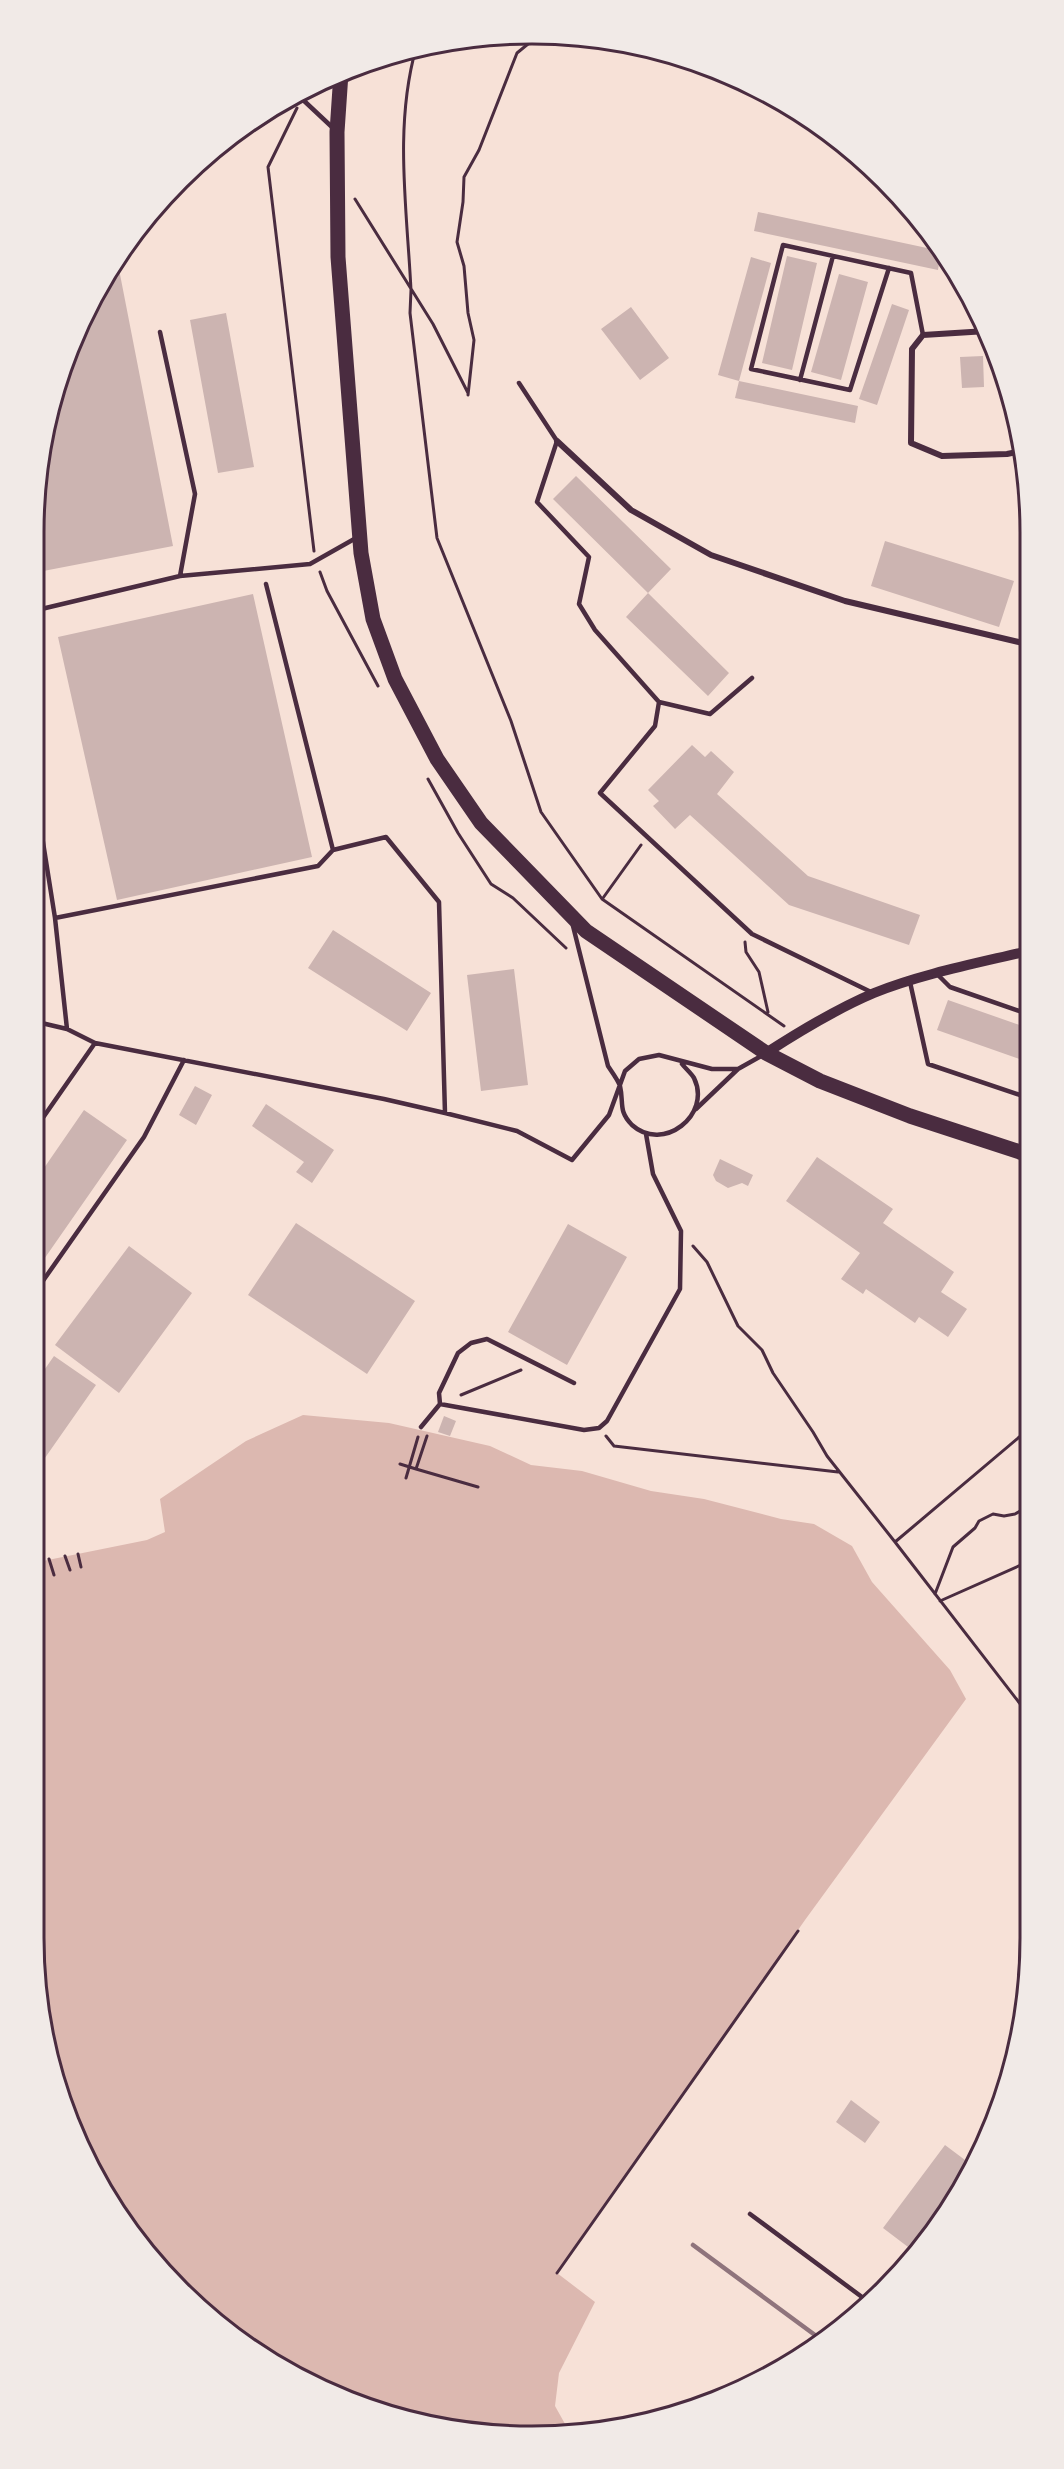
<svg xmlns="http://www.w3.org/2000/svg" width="1064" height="2469" font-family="'Crimson Pro',serif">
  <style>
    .water { fill: #dcb8b0 }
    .building { fill: #ccb4b1 }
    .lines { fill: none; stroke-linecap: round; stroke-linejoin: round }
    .path { stroke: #4a2c40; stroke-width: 3 }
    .service { stroke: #4a2c40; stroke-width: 4.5 }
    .minor { stroke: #4a2c40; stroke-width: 6 }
    .tertiary { stroke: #4a2c40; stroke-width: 10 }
    .primary { stroke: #4a2c40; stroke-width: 15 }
    .rail { stroke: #8f747c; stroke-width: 4.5 }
    .rim { fill: none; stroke: #4a2c40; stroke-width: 3 }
  </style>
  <rect width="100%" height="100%" fill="#f7e1d7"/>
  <path class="water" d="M303 1415 389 1423 490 1446 531 1465 582 1471 651 1491 704 1499 781 1519 814 1524 852 1546 872 1582 950 1670 966 1699 805 1920 557 2273 595 2302 559 2373 555 2406 569 2431 435 2426 283 2369 157 2266 100 2186 60 2098 33 1937V1563L147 1540 165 1532 160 1499 246 1441Z"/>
  <path class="building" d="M758 212 941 251 938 270 754 231Z
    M787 256 817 263 792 370 762 363Z
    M751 257 771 263 739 381 718 375Z
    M117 259 173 546 33 573V532L60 371 100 282Z
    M839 274 868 282 841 380 811 372Z
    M892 304 909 310 877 405 859 399Z
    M631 307 669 358 640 380 601 329Z
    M226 313 254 467 218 473 190 320Z
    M983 356 984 387 962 388 960 357Z
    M739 381 858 406 855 423 735 398Z
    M576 476 671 569 648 593 553 499Z
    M885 541 1014 581 999 627 871 586Z
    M648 593 729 673 708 696 626 617Z
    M253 594 312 857 117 900 58 637Z
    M692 745 705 757 711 751 734 772 717 794 808 876 920 915 909 945 789 905 690 815 675 829 653 806 659 801 648 790Z
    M333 930 431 993 407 1031 308 968Z
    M514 969 528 1085 481 1091 467 975Z
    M948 1000 1028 1028V1062L937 1030Z
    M195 1086 212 1095 196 1125 179 1115Z
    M266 1104 334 1150 312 1183 296 1172 304 1162 252 1126Z
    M84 1110 127 1140 33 1275V1184Z
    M817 1157 893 1209 883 1223 954 1272 941 1292 967 1309 948 1337 919 1317 915 1323 866 1289 863 1294 841 1279 860 1253 786 1201Z
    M720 1159 753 1175 748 1186 742 1183 728 1188 716 1181 713 1175Z
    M296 1223 415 1301 367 1374 248 1295Z
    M568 1224 627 1257 567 1365 508 1332Z
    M129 1246 192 1293 119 1393 55 1345Z
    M54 1356 96 1385 33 1475V1386Z
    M444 1416 456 1421 450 1436 438 1432Z
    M851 2100 880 2122 865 2143 836 2122Z
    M945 2145 973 2166 912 2250 883 2228Z"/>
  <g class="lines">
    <path class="path" d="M416 48C394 127 407 209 411 290L410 313 437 538 511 721 541 812 602 899 784 1026
      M297 108 268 167 314 551
      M355 199 433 324 468 393
      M468 395 474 340 468 313 464 266 457 242 463 202 464 177 479 150 517 53 539 35
      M320 572 327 591 378 686
      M428 779 458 833 491 884 513 898 566 948
      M603 898 641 845
      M745 942 746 952 759 972 768 1012
      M693 1246 707 1262 738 1326 762 1350 773 1373 813 1432 827 1456 895 1542
      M461 1395 521 1370
      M1030 1428 895 1542 1021 1705 1030 1737
      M427 1436 416 1469 478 1487
      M606 1436 614 1446 838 1472
      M400 1464 416 1469
      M406 1478 418 1437
      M78 1554 81 1567
      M65 1556 70 1570
      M49 1559 54 1575
      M36 1562 41 1573
      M935 1594 953 1547 975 1528 979 1521 993 1514 1004 1516 1015 1514 1030 1505
      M940 1601 1030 1561
      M557 2273 798 1931"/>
    <path class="service" d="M302 90 301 98 333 128
      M889 268 850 390 751 369 783 245 911 273 923 335
      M800 380 833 256
      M519 383 557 441 537 502 589 557 579 604 595 630 659 702 655 726 600 793 752 934 871 992
      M180 576 310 564 356 538
      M33 611 180 576 195 494 160 332
      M659 702 710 714 752 678
      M33 779 55 918 67 1029 95 1043 384 1099 445 1113 517 1131 572 1160 609 1115 625 1071 639 1059 659 1055 712 1069H738
      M333 850 386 837 439 902 445 1113
      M55 918 318 866 333 850 266 584
      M573 926 608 1066C612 1072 618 1080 620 1086 624 1103 618 1111 632 1125 663 1153 712 1115 694 1078 691 1073 685 1068 682 1064
      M937 974 950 987 1028 1014
      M910 982 928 1064 1029 1098
      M33 1021 67 1029
      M696 1109 738 1069 763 1055
      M33 1132 95 1043
      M33 1295 144 1137 184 1060
      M440 1404 439 1393 458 1353 471 1343 487 1339 574 1383
      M421 1427 440 1404 584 1430 599 1428 607 1421 680 1289 681 1231 653 1174 646 1134
      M750 2214 866 2300"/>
    <path class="minor" d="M987 331 923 335 912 349 911 443 942 456 1007 454 1022 451
      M557 441 631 510 711 555 845 601 1027 644"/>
    <path class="tertiary" d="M766 1053C800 1031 836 1009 874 993 921 974 978 963 1028 951"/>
    <path class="primary" d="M341 73 337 132 338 257 361 553 373 619 395 679 437 759 481 823 586 931 766 1053 820 1081 910 1116 1029 1155"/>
    <path class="rail" d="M693 2245 819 2338"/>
  </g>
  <path d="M0 0H1064V2469H0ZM532 44H532A488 488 0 0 1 1020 532V1938A488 488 0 0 1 532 2426H532A488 488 0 0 1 44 1938V532A488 488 0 0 1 532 44Z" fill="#f1eae7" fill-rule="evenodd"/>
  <path class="rim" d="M532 44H532A488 488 0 0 1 1020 532V1938A488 488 0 0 1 532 2426H532A488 488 0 0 1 44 1938V532A488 488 0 0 1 532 44Z"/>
</svg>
